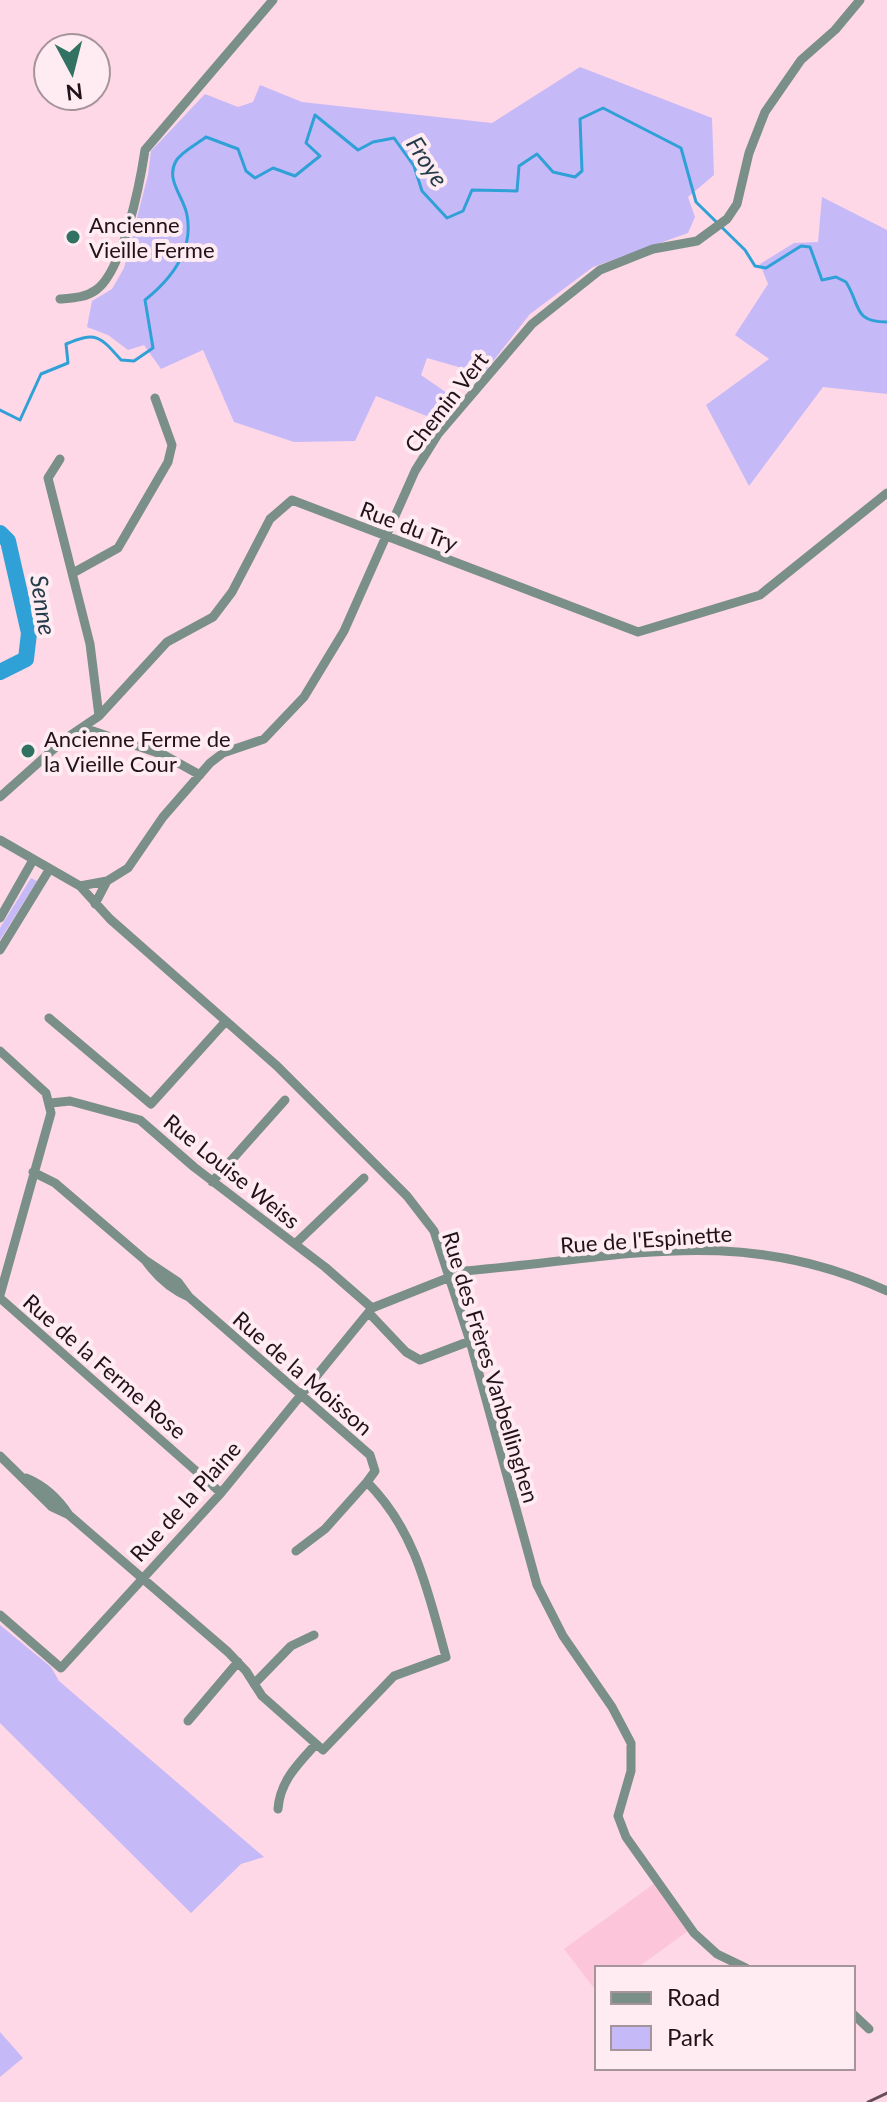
<svg xmlns="http://www.w3.org/2000/svg" width="887" height="2102" font-family="Lato,sans-serif">
  <style>
    .built { fill: #fcc5da }
    .green { fill: #c6b9f8 }
    .lines { fill: none; stroke-linecap: round; stroke-linejoin: round }
    .stream { stroke: #2fa1d7; stroke-width: 3 }
    .river { stroke: #2fa1d7; stroke-width: 16 }
    .street { stroke: #798f88; stroke-width: 9 }
    .rail { stroke: #654e57; stroke-width: 3 }
    .poi-dot { fill: #317262; stroke: #ffebf2; stroke-width: 3 }
    .labels { text-anchor: middle; dominant-baseline: central; stroke-width: 8; stroke-linejoin: round; paint-order: stroke }
    .poi-label { font-size: 22px; fill: #211118; stroke: #ffebf2; text-anchor: start }
    .street-label { font-size: 22px; fill: #211118; stroke: #ffebf2 }
    .water-label { font-size: 24px; font-style: italic; fill: #243b49; stroke: #ffebf2 }
  </style>
  <rect width="100%" height="100%" fill="#fed8e6"/>
  <path class="built" d="M655 1883 688 1931 637 1968H597V1992L564 1949Z"/>
  <path class="green" d="M580 67 712 118 714 175 688 197 695 217 688 233 593 267 530 314 483 374 427 358 421 375 460 402 442 422 376 396 355 441 294 442 234 422 203 350 161 369 144 345 128 350 108 335 87 327 92 301 112 289 124 268 148 175 151 151 205 94 238 107 253 102 260 85 302 102 492 123Z
    M822 197 887 230V394L823 387 749 486 706 405 769 359 735 335 768 284 760 264 794 243 818 242Z
    M31 878 37 881 0 940V928Z
    M0 1625 51 1667 59 1681 264 1857 241 1864 191 1913 0 1723Z
    M0 2032 23 2058 0 2077Z"/>
  <g class="lines">
    <path class="stream" d="M0 410 20 420 41 374 68 363 66 344C96 331 100 336 121 360L134 361 153 348 145 300C170 280 194 252 187 215 184 197 165 180 176 161 181 152 197 144 206 137L238 149 246 171 255 178 273 168 295 176 320 156 306 143 315 115 358 150 373 142 394 138 414 166 422 191 447 218 463 211 472 190 517 191 519 166 537 154 553 172 575 177 582 171 580 119 603 108 681 148 696 202 745 250 755 266 766 268 801 246 810 247 822 280 836 277 846 282C861 306 853 322 887 322"/>
    <path class="river" d="M0 533 8 541 29 633 26 659 0 672"/>
    <path class="street" d="M60 299C72 298 85 298 96 290 123 271 140 183 145 150L273 0
      M60 459 48 478 90 644 99 716
      M73 573 118 548 168 462 172 445 155 398
      M84 728 164 755 200 775
      M0 797 65 739 99 716 167 642 213 617 232 592 270 519 292 500 638 632 760 595 887 493
      M0 840 80 886 110 919 277 1066 407 1196 434 1231 470 1341 537 1585 563 1636 612 1707 631 1743V1771L618 1816 626 1837 694 1933 717 1954 746 1968
      M80 886 107 881 128 868 163 817 210 763 223 753 264 739 304 697 344 631 415 471 438 434 532 324 600 270 653 249 697 241 727 219 737 204 749 153 765 112 801 60 835 30 860 0
      M95 904 107 881
      M0 918 33 860
      M0 950 49 870
      M49 1018 151 1104 226 1021
      M0 1051 46 1093 51 1113 0 1295
      M51 1103 70 1101 140 1120 194 1167 325 1267 372 1308
      M33 1172 55 1183 145 1260 178 1282 189 1297C170 1289 157 1277 145 1260
      M212 1182 285 1100
      M295 1244 364 1178
      M0 1298 221 1493
      M369 1313 406 1352 420 1360 470 1341
      M0 1456 52 1507 69 1515C58 1498 45 1486 26 1478
      M69 1515 228 1652 246 1671 262 1696 323 1750 394 1676 446 1657C428 1592 416 1531 367 1482L375 1471 370 1455 189 1297
      M296 1551 325 1529 367 1482
      M0 1615 61 1668 221 1493 372 1308 465 1271C619 1258 739 1223 887 1291
      M254 1684 291 1646 314 1635
      M188 1721 238 1662
      M278 1809C280 1781 298 1764 316 1744
      M853 2014 869 2029"/>
    <path class="rail" d="M868 2102 887 2093"/>
  </g>
  <g class="poi-dot">
    <circle cx="73" cy="237" r="8"/>
    <circle cx="28" cy="751" r="8"/>
  </g>
  <g class="labels">
    <g class="poi-label">
      <text x="89" y="224">Ancienne<tspan x="89" dy="25">Vieille Ferme</tspan></text>
      <text x="44" y="738">Ancienne Ferme de<tspan x="44" dy="25">la Vieille Cour</tspan></text>
    </g>
    <g class="street-label">
      <text transform="translate(446 402) rotate(-52)">Chemin Vert</text>
      <text transform="translate(409 526) rotate(21)">Rue du Try</text>
      <text transform="translate(232 1171) rotate(39)">Rue Louise Weiss</text>
      <text transform="translate(646 1239) rotate(-4)">Rue de l'Espinette</text>
      <text transform="translate(105 1366) rotate(41)">Rue de la Ferme Rose</text>
      <text transform="translate(491 1367) rotate(73)">Rue des Frères Vanbellinghen</text>
      <text transform="translate(303 1373) rotate(41)">Rue de la Moisson</text>
      <text transform="translate(185 1501) rotate(-48)">Rue de la Plaine</text>
    </g>
    <g class="water-label">
      <text transform="translate(428 161) rotate(57)">Froye</text>
      <text transform="translate(44 605) rotate(81)">Senne</text>
    </g>
  </g>
  <rect x="595" y="1966" width="260" height="104" fill="#ffebf2" stroke="#a6949b" stroke-width="2"/>
  <rect x="611" y="1992" width="40" height="12" fill="#798f88" stroke="#a6949b" stroke-width="2"/>
  <text x="667" y="2006" font-size="24" fill="#211118">Road</text>
  <rect x="611" y="2026" width="40" height="24" fill="#c6b9f8" stroke="#a6949b" stroke-width="2"/>
  <text x="667" y="2046" font-size="24" fill="#211118">Park</text>
  <g transform="translate(72 72) rotate(173)"><circle r="38" fill="#ffebf2" stroke="#a6949b" stroke-width="2"/>
  <path d="M0-6L14 30L0 20L-14 30Z" fill="#317262"/>
  <text y="-12" font-size="22" font-weight="bold" text-anchor="middle" fill="#211118">N</text>
  </g>
</svg>
